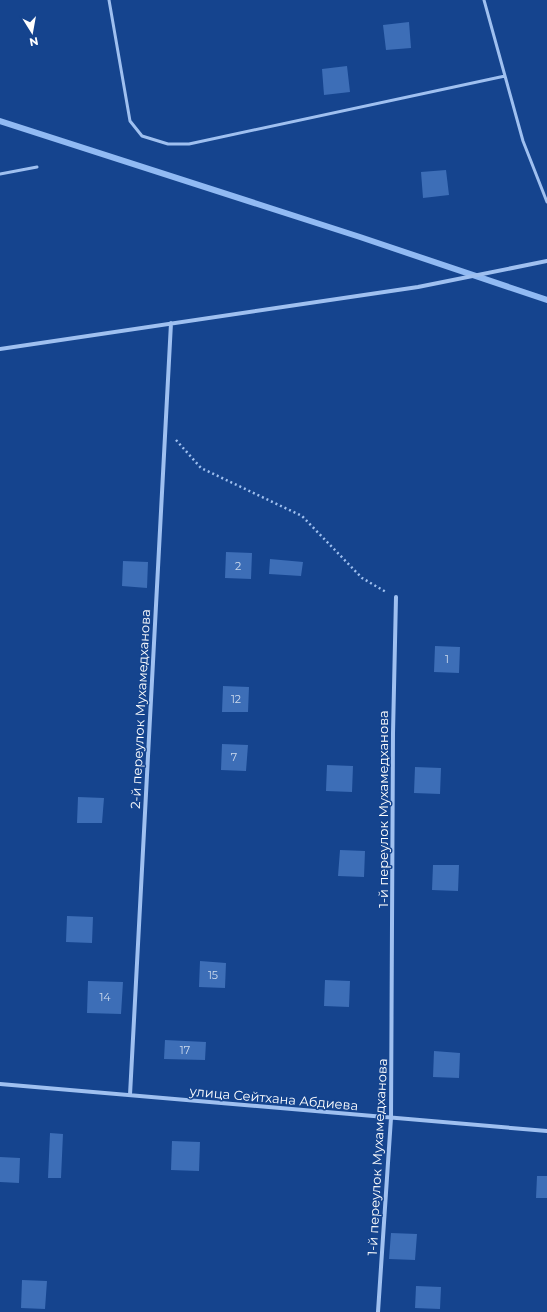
<svg xmlns="http://www.w3.org/2000/svg" width="547" height="1312" font-family="Montserrat,sans-serif">
  <style>
    .lines { fill: none; stroke-linecap: round; stroke-linejoin: round }
    .stream { stroke: #91baf3; stroke-width: 6 }
    .building { fill: #3d6eb7 }
    .path { stroke: #9fc0f0; stroke-width: 2.5; stroke-dasharray: 2 3; stroke-linecap: butt }
    .lane { stroke: #9fc0f0; stroke-width: 3 }
    .street { stroke: #9fc0f0; stroke-width: 4 }
    .labels { text-anchor: middle; dominant-baseline: central; stroke-width: 3; stroke-linejoin: round; paint-order: stroke }
    .number-label { font-size: 11px; fill: #cedbed }
    .street-label { font-size: 13px; fill: #fff; stroke: #15448e }
  </style>
  <rect width="100%" height="100%" fill="#15448e"/>
  <g class="lines">
    <path class="stream" d="M0 121 360 237 547 300"/>
  </g>
  <path class="building" d="M409 22 411 48 386 50 383 25Z
    M347 66 350 92 324 95 322 69Z
    M446 170 449 195 423 198 421 172Z
    M226 552 252 553 251 579 225 578Z
    M270 559 303 562 301 576 269 574Z
    M123 561 148 562 147 588 122 586Z
    M435 646 460 647 459 673 434 672Z
    M223 686 249 687 248 712H222Z
    M222 744 248 745 246 771 221 770Z
    M327 765 353 766 352 792 326 791Z
    M415 767 441 768 440 794 414 793Z
    M78 797 104 798 102 823H77Z
    M340 850 365 851 364 877 338 876Z
    M433 865H459L458 891 432 890Z
    M67 916 93 917 92 943 66 942Z
    M200 961 226 963 225 988 199 987Z
    M325 980 350 981 349 1007 324 1006Z
    M88 981 123 982 121 1014 87 1013Z
    M165 1040 206 1042 205 1060 164 1059Z
    M434 1051 460 1053 459 1078 433 1077Z
    M50 1133 63 1134 61 1178H48Z
    M172 1141 200 1142 199 1171 171 1170Z
    M0 1157 20 1158 19 1183 0 1182Z
    M537 1176H547V1198H536Z
    M391 1233 417 1234 415 1260 389 1259Z
    M22 1280 47 1281 45 1309 21 1308Z
    M416 1286 441 1287 440 1309 415 1308Z"/>
  <g class="lines">
    <path class="path" d="M176 440 201 468 302 516 362 578 386 592"/>
    <path class="lane" d="M109 0 130 121 142 136 168 144H189L505 76
      M484 0 523 141 547 202
      M0 174 37 167"/>
    <path class="street" d="M0 349 418 287 547 261
      M0 1084 547 1131
      M130 1095 171 323
      M378 1312 391 1118 393 733 396 597"/>
  </g>
  <g class="labels">
    <g class="number-label">
      <text x="238" y="566">2</text>
      <text x="447" y="659">1</text>
      <text x="236" y="699">12</text>
      <text x="234" y="757">7</text>
      <text x="213" y="975">15</text>
      <text x="105" y="997">14</text>
      <text x="185" y="1050">17</text>
    </g>
    <g class="street-label">
      <text transform="translate(140 709) rotate(-87)">2-й переулок Мухамедханова</text>
      <text transform="translate(383 809) rotate(-90)">1-й переулок Мухамедханова</text>
      <text transform="translate(274 1098) rotate(5)">улица Сейтхана Абдиева</text>
      <text transform="translate(377 1157) rotate(-87)">1-й переулок Мухамедханова</text>
    </g>
  </g>
  <g transform="translate(32 32) rotate(169)" stroke="#15448e" stroke-width="3" paint-order="stroke">
  <path d="M0-3L7 15L0 10L-7 15Z" fill="#ffffff"/>
  <text y="-6" font-size="11" font-weight="bold" text-anchor="middle" fill="#ffffff">N</text>
  </g>
</svg>
